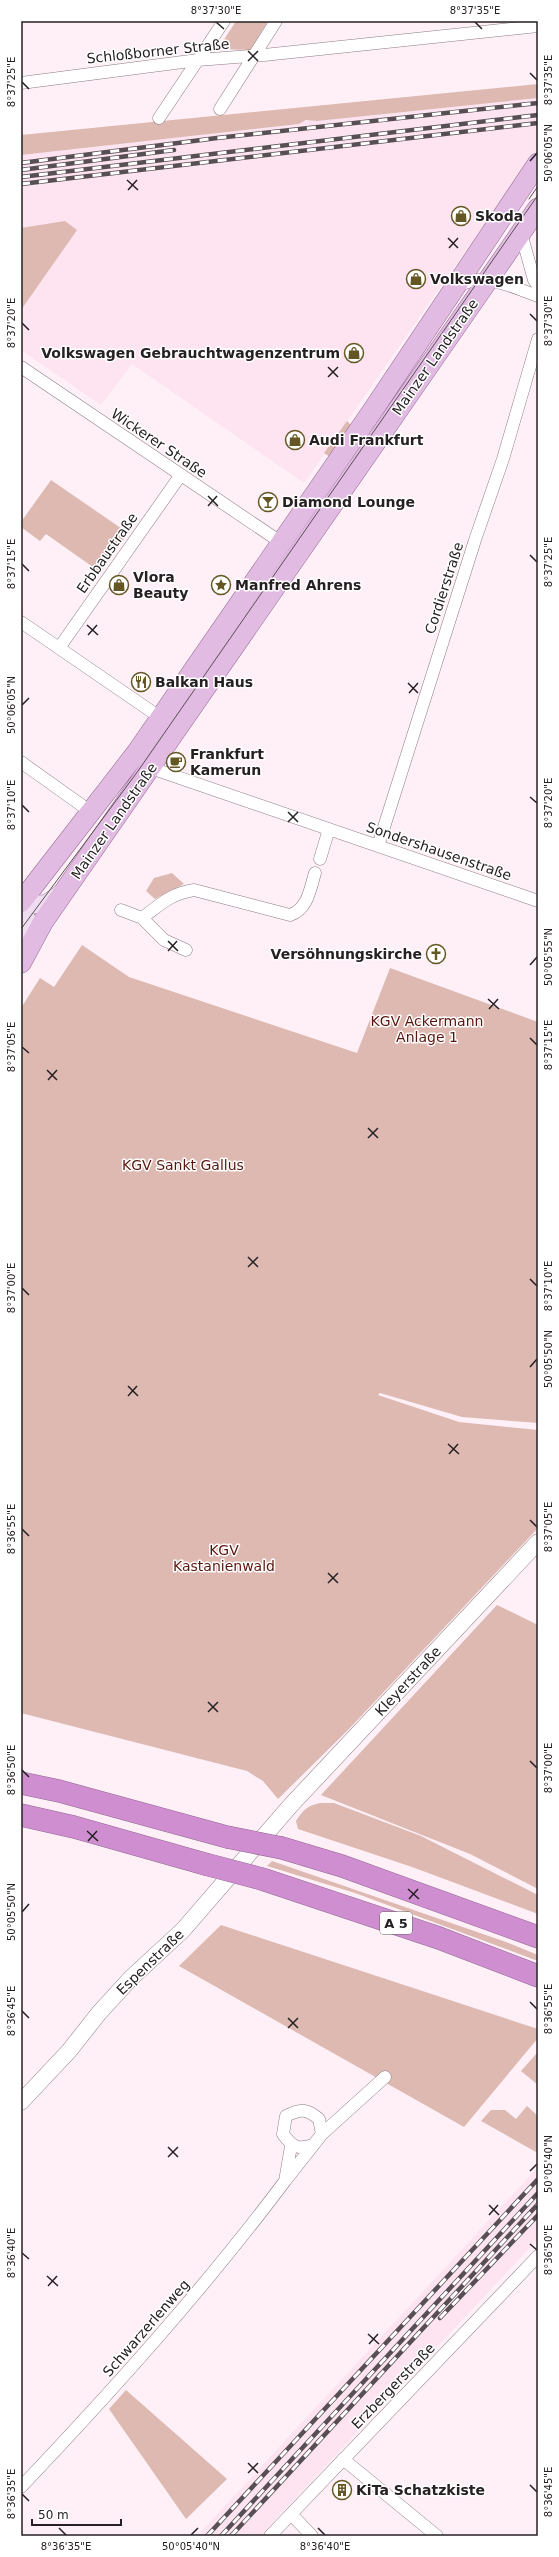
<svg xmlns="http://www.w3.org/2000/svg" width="559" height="2557" font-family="'DejaVu Sans',sans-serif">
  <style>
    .built { fill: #fde4f0 }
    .green { fill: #ddb9b2 }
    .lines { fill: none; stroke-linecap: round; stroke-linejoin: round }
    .minor-casing { stroke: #8a7b83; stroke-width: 13 }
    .tertiary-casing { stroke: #8a7b83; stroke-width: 17 }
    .secondary-casing { stroke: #8a7b83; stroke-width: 19 }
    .primary-casing { stroke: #936893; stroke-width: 21 }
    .motorway-casing { stroke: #936893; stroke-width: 23 }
    .minor { stroke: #fff; stroke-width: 12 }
    .tertiary { stroke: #fff; stroke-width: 16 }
    .secondary { stroke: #f0ddf1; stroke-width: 18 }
    .primary { stroke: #e2bbe3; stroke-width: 20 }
    .motorway { stroke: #ce8ed0; stroke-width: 22 }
    .tram { stroke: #574f53; stroke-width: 1 }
    .rail-casing { stroke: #574f53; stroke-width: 4.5 }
    .rail { stroke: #fff; stroke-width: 3; stroke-dasharray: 9; stroke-linecap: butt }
    .motorway-bridge-casing { stroke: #936893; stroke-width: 23; stroke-linecap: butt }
    .motorway-bridge { stroke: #ce8ed0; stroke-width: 22 }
    .ticks { fill: none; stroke: #262023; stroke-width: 1.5 }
    .labels { text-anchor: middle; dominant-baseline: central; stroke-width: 3; stroke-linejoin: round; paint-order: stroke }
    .shield { fill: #fff; stroke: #676365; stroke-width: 1 }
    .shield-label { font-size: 13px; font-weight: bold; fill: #262023 }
    .street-label { font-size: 14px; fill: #262023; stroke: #fff }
    .poi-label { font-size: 14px; font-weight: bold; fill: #262023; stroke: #fff; text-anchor: start }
    .park-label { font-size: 14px; fill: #59150d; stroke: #fff }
    .neatline { fill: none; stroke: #262023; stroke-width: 1.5 }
    .ticks-label { font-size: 10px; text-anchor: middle; fill: #262023 }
  </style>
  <rect width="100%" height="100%" fill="#fef0f6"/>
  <path class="built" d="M538 98V147L304 483 132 364 101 405 21 350V155L299 124 312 119 317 121Z
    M538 2167V2239L260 2536H197Z"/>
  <path class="green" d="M236 21H268L250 50 218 49Z
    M538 84V98L317 121 306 120 299 124 21 155V135Z
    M65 221 77 230 21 310V228Z
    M347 421 351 425 333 459 324 453Z
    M51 480 128 533 100 572 46 534 40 541 21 527V522Z
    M172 873 184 884 155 899 146 891 154 878Z
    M82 945 129 977 357 1053 390 968 538 1022V1423L462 1417 380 1393 378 1395 459 1422 538 1430V1528L348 1730 278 1799 263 1781 247 1771 21 1713V1008L40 978 54 987Z
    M497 1605 538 1625V1889L470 1854 321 1795Z
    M320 1803H334L421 1836 538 1895V1914L412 1867 298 1829 296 1821C303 1810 307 1806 320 1803Z
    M272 1861 506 1942 538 1955V1961L355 1893 267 1866Z
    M221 1925 538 2029V2038L464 2127 179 1966Z
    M538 2052V2085L521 2071Z
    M527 2106 538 2116V2150L536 2152 481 2121 491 2110H505L516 2119Z
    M126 2390 227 2479 186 2519 109 2409Z"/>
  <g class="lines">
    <defs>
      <path id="minor" d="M21 83 198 60 264 55 538 26
        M220 109 276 21
        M159 118 224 21
        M521 233 534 280 538 286
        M457 287C485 270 510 287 538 296
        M21 367 282 543
        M21 622 161 718
        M59 648 180 476
        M21 762 91 812
        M151 768 538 901
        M378 846 475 540 503 459 538 339
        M320 859 329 829
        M121 910 142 918 164 940 186 950
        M142 918C161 904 170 894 194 890L290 915C308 909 310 889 315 873
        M322 2134 385 2077
        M291 2146 285 2181 322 2134 319 2119C307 2109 301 2108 286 2116L283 2134C292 2147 298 2150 313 2145
        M343 2459 437 2536
        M21 2487C114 2389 204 2289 285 2181
        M291 2514 312 2536
        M270 2536 538 2256"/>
      <path id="tertiary" d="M21 2102 69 2051 99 2013 131 1978 183 1930 291 1805 538 1542"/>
      <path id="secondary" d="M21 905 46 904 62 893
        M21 909 27 920 26 953"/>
      <path id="primary" d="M21 902 137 752 373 410 538 163
        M21 963 43 922 538 208"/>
      <path id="motorway" d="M21 1783 59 1791 227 1837
        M21 1815 74 1827 205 1864
        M282 1848 342 1866 538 1937
        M262 1879 439 1938 538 1976"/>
    </defs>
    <use href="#minor" class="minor-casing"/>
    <use href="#tertiary" class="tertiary-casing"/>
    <use href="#secondary" class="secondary-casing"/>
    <use href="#primary" class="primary-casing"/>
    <use href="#motorway" class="motorway-casing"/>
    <use href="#minor" class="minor"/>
    <use href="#tertiary" class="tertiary"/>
    <use href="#secondary" class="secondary"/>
    <use href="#primary" class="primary"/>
    <use href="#motorway" class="motorway"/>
    <path class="tram" d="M529 199 538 186
      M21 929 138 771 538 195"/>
    <defs>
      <path id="rail" d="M21 163 217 138 538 103
        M21 170 174 150
        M21 177 538 115
        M21 184 538 123
        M440 2318 538 2215
        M207 2536 538 2179
        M221 2536 538 2193
        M231 2536 538 2204"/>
    </defs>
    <use href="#rail" class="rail-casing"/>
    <use href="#rail" class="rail"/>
    <defs>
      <path id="motorway-bridge" d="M227 1837 282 1848
        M205 1864 262 1879"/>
    </defs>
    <use href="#motorway-bridge" class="motorway-bridge-casing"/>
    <use href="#motorway-bridge" class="motorway-bridge"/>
  </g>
  <path class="ticks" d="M216 22 224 29M475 22 482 29M248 51 258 61M248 61 258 51M530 73 537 80M22 82 29 89M530 161 537 153M127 180 138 190M128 190 137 180M448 238 458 248M449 248 458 238M530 314 537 321M22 323 29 330M328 367 338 377M328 377 338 367M208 496 218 506M208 506 217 496M530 555 537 562M22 564 29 571M87 625 98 635M88 635 97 625M408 683 418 693M409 693 418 683M22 705 29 698M530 797 537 803M22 805 29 812M288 812 298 822M288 822 298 812M168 941 178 951M168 951 177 941M530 965 537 957M488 999 499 1009M489 1009 498 999M530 1038 537 1045M22 1047 29 1053M47 1070 57 1080M48 1080 57 1070M368 1128 378 1138M368 1138 378 1128M248 1257 258 1267M248 1267 258 1257M530 1279 537 1286M22 1288 29 1295M530 1367 537 1359M128 1386 138 1396M128 1396 137 1386M448 1444 459 1454M449 1454 458 1444M530 1520 537 1527M22 1529 29 1536M328 1573 338 1583M328 1583 338 1573M208 1702 218 1712M208 1712 218 1702M530 1761 537 1768M22 1770 29 1777M87 1831 98 1841M88 1841 97 1831M408 1889 419 1899M409 1899 418 1889M22 1912 29 1904M530 2002 537 2009M22 2011 29 2018M288 2018 298 2028M288 2028 298 2018M168 2147 178 2157M168 2157 178 2147M530 2171 537 2164M489 2205 499 2215M489 2215 498 2205M530 2244 537 2250M22 2253 29 2259M47 2276 58 2286M48 2286 57 2276M368 2334 379 2344M369 2344 378 2334M248 2463 258 2473M248 2473 258 2463M530 2485 537 2492M22 2494 29 2501M59 2528 66 2535M318 2528 325 2535M191 2535 198 2528"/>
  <defs>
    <symbol id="shop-ring" viewBox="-11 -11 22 22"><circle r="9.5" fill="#fff" stroke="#655724" stroke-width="1.5"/><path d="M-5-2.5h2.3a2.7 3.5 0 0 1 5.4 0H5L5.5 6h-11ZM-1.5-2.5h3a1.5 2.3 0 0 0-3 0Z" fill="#655724"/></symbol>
    <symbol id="bar-ring" viewBox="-11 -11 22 22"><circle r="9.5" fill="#fff" stroke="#655724" stroke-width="1.5"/><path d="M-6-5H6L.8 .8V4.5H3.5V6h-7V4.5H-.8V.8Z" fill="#655724"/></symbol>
    <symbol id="sight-ring" viewBox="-11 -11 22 22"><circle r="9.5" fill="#fff" stroke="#655724" stroke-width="1.5"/><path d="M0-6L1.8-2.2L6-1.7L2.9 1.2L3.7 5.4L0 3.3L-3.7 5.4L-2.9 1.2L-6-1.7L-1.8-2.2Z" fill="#655724"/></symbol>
    <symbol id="restaurant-ring" viewBox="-11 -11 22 22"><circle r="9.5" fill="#fff" stroke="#655724" stroke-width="1.5"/><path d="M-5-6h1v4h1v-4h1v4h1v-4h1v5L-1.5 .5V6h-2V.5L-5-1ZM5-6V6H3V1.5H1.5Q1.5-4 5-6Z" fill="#655724"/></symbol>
    <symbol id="cafe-ring" viewBox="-11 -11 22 22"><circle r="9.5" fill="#fff" stroke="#655724" stroke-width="1.5"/><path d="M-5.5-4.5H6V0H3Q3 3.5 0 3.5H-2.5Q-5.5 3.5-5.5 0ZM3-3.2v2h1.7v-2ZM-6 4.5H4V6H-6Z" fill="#655724"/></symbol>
    <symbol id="church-ring" viewBox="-11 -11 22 22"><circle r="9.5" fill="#fff" stroke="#655724" stroke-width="1.5"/><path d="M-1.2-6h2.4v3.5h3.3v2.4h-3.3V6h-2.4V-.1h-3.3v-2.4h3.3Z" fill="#655724"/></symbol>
    <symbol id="building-ring" viewBox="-11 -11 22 22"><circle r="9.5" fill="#fff" stroke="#655724" stroke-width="1.5"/><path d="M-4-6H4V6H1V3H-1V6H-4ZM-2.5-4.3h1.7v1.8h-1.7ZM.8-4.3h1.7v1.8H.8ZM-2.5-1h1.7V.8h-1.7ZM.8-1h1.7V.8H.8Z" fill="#655724"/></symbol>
  </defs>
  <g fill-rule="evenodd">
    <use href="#shop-ring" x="450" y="205" width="22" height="22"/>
    <use href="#shop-ring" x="405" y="268" width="22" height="22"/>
    <use href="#shop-ring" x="343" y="342" width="22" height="22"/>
    <use href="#shop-ring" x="284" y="429" width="22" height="22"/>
    <use href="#bar-ring" x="257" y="491" width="22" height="22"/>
    <use href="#shop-ring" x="108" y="574" width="22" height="22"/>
    <use href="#sight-ring" x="210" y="574" width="22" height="22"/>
    <use href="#restaurant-ring" x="130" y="671" width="22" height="22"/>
    <use href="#cafe-ring" x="165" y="751" width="22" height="22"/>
    <use href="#church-ring" x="425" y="943" width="22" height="22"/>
    <use href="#building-ring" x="331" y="2479" width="22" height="22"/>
  </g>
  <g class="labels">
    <rect class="shield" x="380" y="1912" width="32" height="22" rx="3"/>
    <g class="shield-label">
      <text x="396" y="1923">A 5</text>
    </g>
    <g class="street-label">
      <text transform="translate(158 51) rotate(-6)">Schloßborner Straße</text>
      <text transform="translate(435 357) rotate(-55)">Mainzer Landstraße</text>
      <text transform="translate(159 443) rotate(34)">Wickerer Straße</text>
      <text transform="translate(107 553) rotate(-55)">Erbbaustraße</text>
      <text transform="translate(444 588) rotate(-72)">Cordierstraße</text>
      <text transform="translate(114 821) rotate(-55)">Mainzer Landstraße</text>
      <text transform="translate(439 851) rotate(19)">Sondershausenstraße</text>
      <text transform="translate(408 1681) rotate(-47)">Kleyerstraße</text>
      <text transform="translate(150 1962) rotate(-44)">Espenstraße</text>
      <text transform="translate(146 2328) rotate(-49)">Schwarzerlenweg</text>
      <text transform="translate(393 2386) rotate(-46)">Erzbergerstraße</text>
    </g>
    <g class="poi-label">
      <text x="475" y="216">Skoda</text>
      <text x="430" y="279">Volkswagen</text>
      <text x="340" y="353" text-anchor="end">Volkswagen Gebrauchtwagenzentrum</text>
      <text x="309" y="440">Audi Frankfurt</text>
      <text x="282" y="502">Diamond Lounge</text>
      <text x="133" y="577">Vlora<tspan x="133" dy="16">Beauty</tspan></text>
      <text x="235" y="585">Manfred Ahrens</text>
      <text x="155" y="682">Balkan Haus</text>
      <text x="190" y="754">Frankfurt<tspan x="190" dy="16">Kamerun</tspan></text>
      <text x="422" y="954" text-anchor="end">Versöhnungskirche</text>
      <text x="356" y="2490">KiTa Schatzkiste</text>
    </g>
    <g class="park-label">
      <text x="427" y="1021">KGV Ackermann<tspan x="427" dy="16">Anlage 1</tspan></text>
      <text x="183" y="1165">KGV Sankt Gallus</text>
      <text x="224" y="1550">KGV<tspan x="224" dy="16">Kastanienwald</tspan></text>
    </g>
  </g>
  <rect width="559" height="2557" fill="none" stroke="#ffffff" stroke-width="44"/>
  <path d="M32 2519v6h89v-6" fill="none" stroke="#262023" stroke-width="2"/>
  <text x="38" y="2519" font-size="12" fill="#262023" stroke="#ffffff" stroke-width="3" paint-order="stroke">50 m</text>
  <rect x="22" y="22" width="515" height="2513" class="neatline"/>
  <g class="ticks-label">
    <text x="216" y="14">8°37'30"E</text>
    <text x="475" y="14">8°37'35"E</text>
    <text transform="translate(548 80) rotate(-90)" y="4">8°37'35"E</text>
    <text transform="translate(11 82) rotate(-90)" y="4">8°37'25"E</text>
    <text transform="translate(548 153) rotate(-90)" y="4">50°06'05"N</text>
    <text transform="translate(548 321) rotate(-90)" y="4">8°37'30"E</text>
    <text transform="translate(11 323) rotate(-90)" y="4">8°37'20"E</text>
    <text transform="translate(548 562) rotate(-90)" y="4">8°37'25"E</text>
    <text transform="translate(11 564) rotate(-90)" y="4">8°37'15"E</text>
    <text transform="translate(11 705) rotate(-90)" y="4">50°06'05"N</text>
    <text transform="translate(548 803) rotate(-90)" y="4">8°37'20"E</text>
    <text transform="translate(11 805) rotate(-90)" y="4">8°37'10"E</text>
    <text transform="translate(548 957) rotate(-90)" y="4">50°05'55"N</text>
    <text transform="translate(548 1045) rotate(-90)" y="4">8°37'15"E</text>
    <text transform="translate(11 1047) rotate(-90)" y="4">8°37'05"E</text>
    <text transform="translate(548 1286) rotate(-90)" y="4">8°37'10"E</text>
    <text transform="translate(11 1288) rotate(-90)" y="4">8°37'00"E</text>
    <text transform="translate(548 1359) rotate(-90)" y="4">50°05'50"N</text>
    <text transform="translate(548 1527) rotate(-90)" y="4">8°37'05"E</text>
    <text transform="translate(11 1529) rotate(-90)" y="4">8°36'55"E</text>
    <text transform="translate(548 1768) rotate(-90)" y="4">8°37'00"E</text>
    <text transform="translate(11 1770) rotate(-90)" y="4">8°36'50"E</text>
    <text transform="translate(11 1912) rotate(-90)" y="4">50°05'50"N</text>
    <text transform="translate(548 2009) rotate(-90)" y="4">8°36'55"E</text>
    <text transform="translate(11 2011) rotate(-90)" y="4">8°36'45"E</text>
    <text transform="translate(548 2164) rotate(-90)" y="4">50°05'40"N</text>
    <text transform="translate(548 2250) rotate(-90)" y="4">8°36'50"E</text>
    <text transform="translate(11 2253) rotate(-90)" y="4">8°36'40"E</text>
    <text transform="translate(548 2492) rotate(-90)" y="4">8°36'45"E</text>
    <text transform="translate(11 2494) rotate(-90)" y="4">8°36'35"E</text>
    <text x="66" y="2550">8°36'35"E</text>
    <text x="191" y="2550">50°05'40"N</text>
    <text x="325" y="2550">8°36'40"E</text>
  </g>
</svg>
